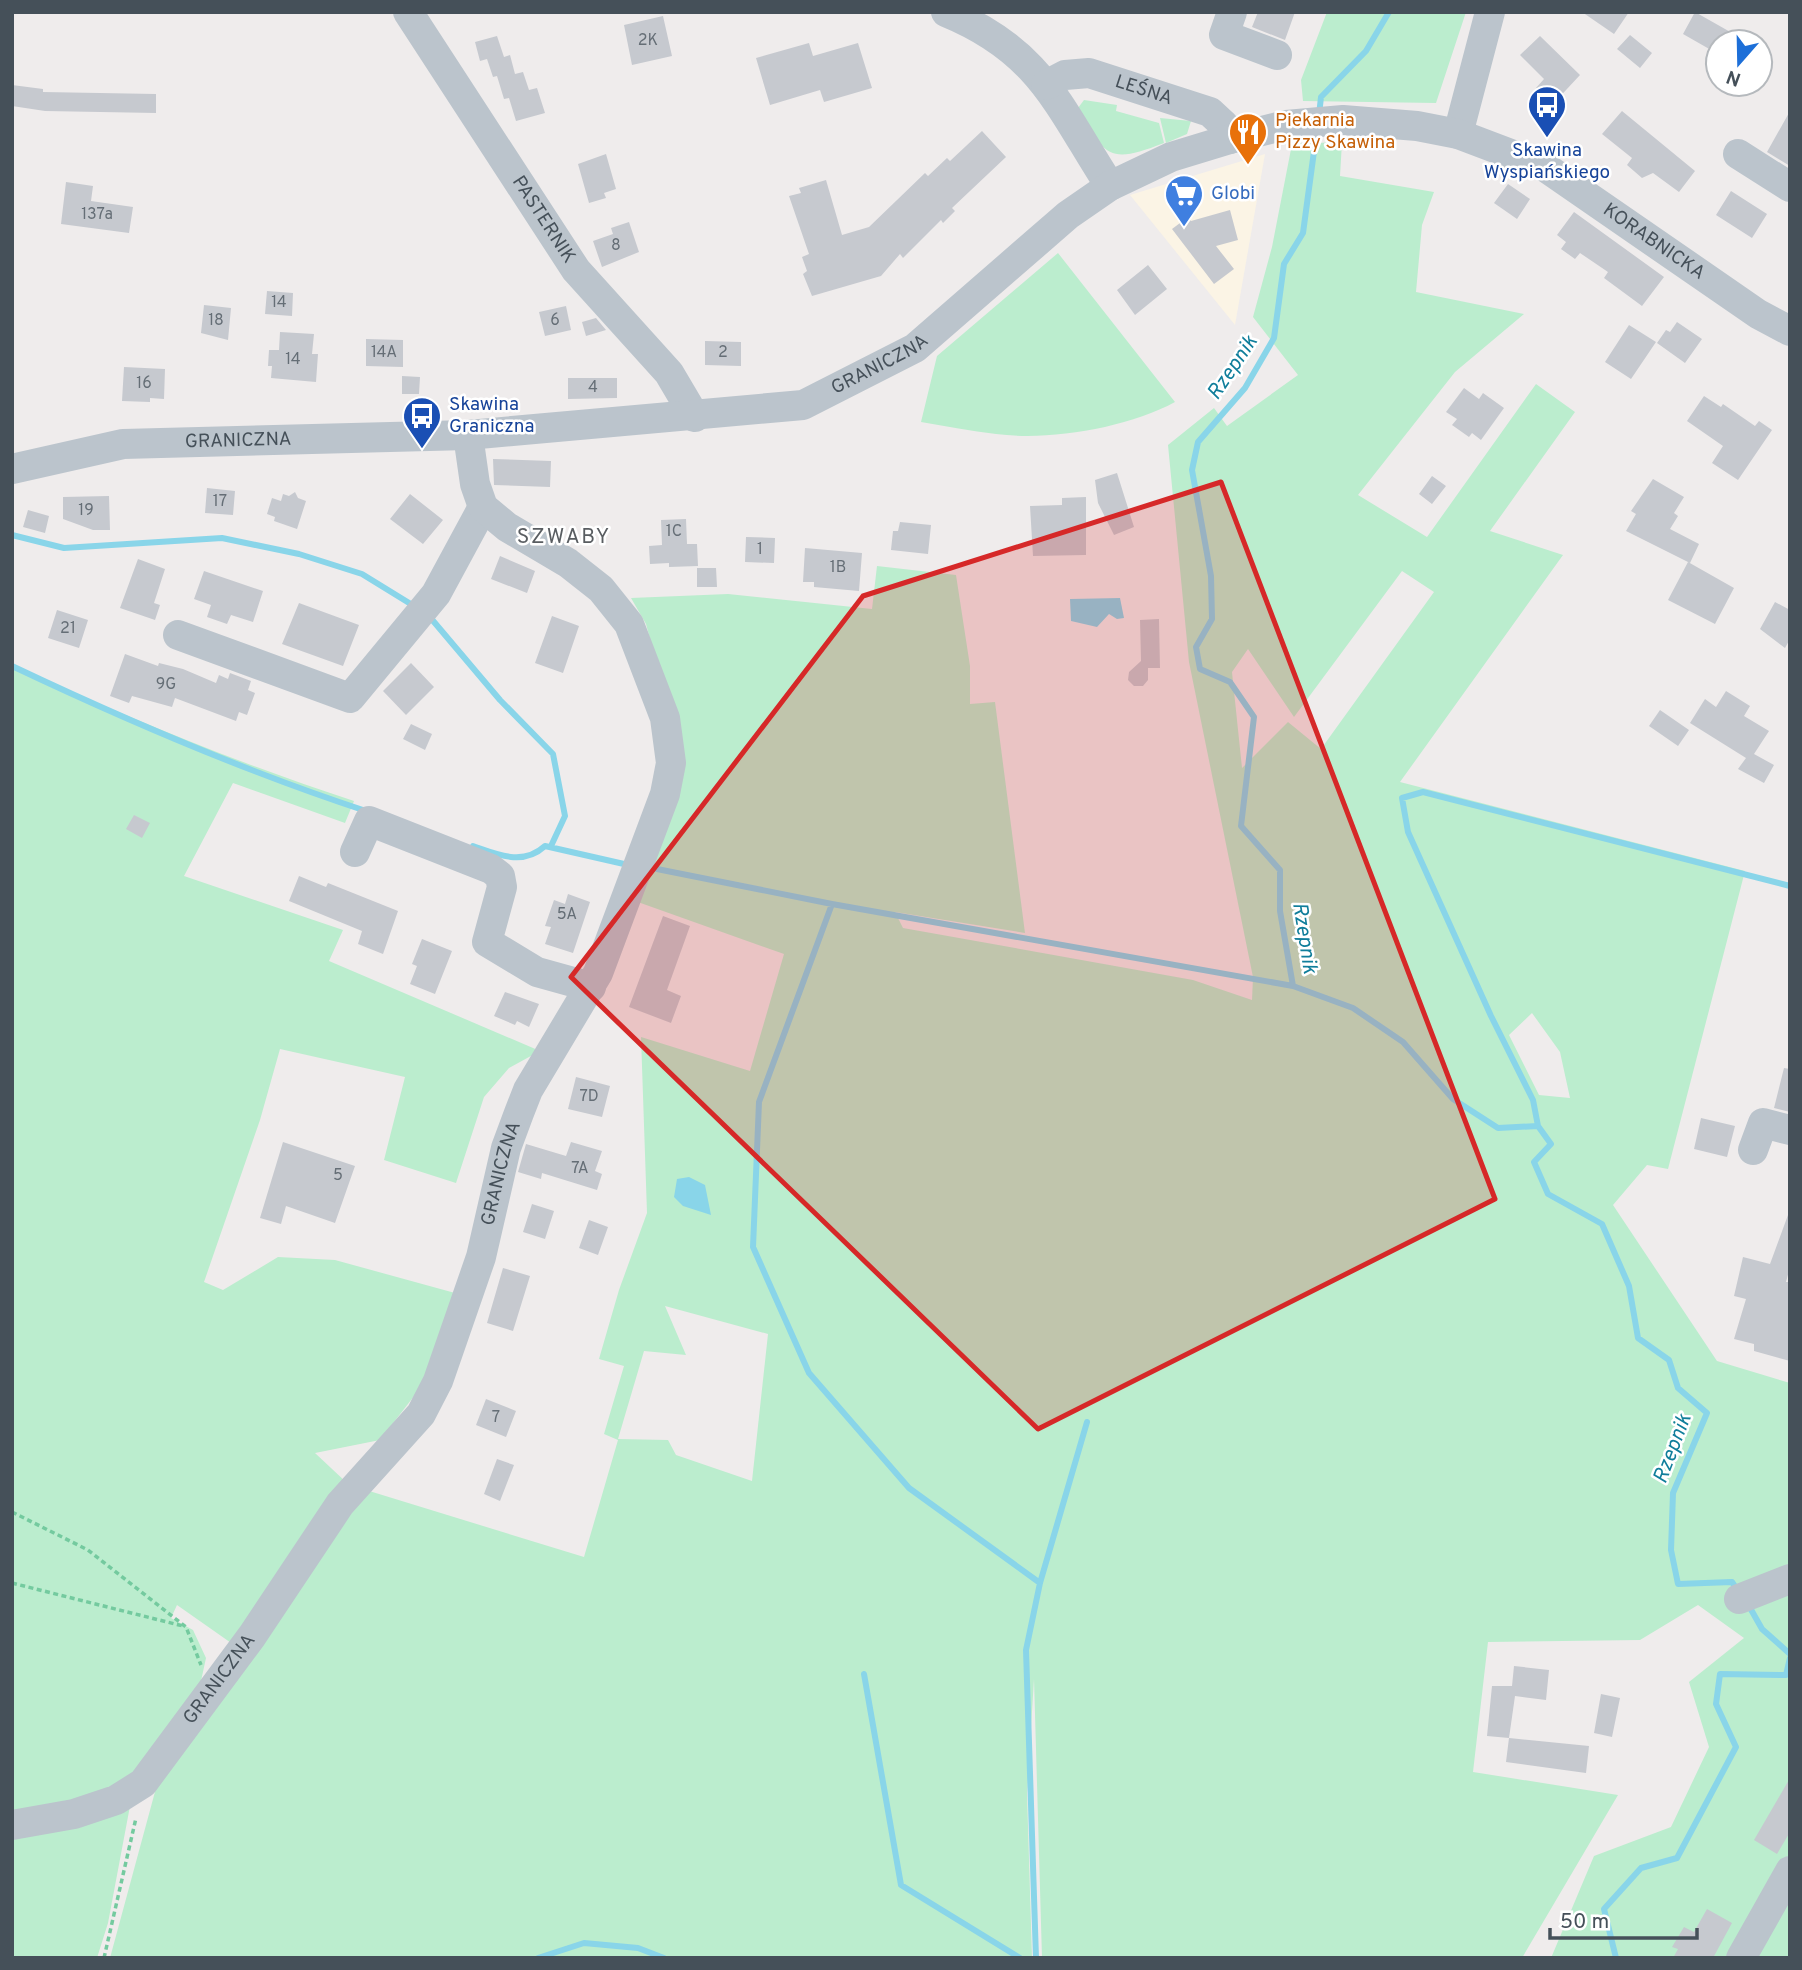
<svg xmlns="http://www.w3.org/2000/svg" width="1802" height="1970" font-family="Overpass,sans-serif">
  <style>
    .commercial { fill: #fbf4e5 }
    .green { fill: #bbedce; fill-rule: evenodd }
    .water { fill: #89d5e9 }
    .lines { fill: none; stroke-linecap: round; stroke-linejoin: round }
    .stream { stroke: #89d5e9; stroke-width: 6 }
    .building { fill: #c6c9cf }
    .path { stroke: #74ca9f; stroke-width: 3.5; stroke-dasharray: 5 3.5; stroke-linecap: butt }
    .minor { stroke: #bbc4cc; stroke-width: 30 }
    .marked { fill: #d62828; fill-opacity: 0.2; stroke: #d62828; stroke-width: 5; stroke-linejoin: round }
    .labels { text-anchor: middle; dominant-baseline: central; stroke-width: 5; stroke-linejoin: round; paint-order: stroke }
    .number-label { font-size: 16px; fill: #656e76 }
    .street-label { font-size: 19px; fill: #455059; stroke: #fff }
    .food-label { font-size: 19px; fill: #c56008; stroke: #fff; text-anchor: start }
    .transit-label { font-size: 19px; fill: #164399; stroke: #fff }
    .shop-label { font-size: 19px; fill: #366cbe; stroke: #fff; text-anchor: start }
    .water-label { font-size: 21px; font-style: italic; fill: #107e9b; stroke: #fff }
    .neighbourhood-label { font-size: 21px; letter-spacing: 2px; fill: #595d61; stroke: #fff }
  </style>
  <rect width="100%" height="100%" fill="#efecec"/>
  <path class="commercial" d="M1265 154 1235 325 1130 195Z"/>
  <path class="green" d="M1327 12H1466L1436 103 1303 101 1301 80Z
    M1084 100 1117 105 1116 111 1159 123 1164 143C1110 164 1105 158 1078 108Z
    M1160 118 1191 121 1187 134 1166 143Z
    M1342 142 1340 176 1434 192 1422 225 1416 292 1524 314 1455 372 1358 495 1427 537 1536 384 1575 412 1490 531 1563 555 1400 782 1745 871 1668 1169 1647 1165 1613 1205 1717 1361 1790 1383V1958H1551L1594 1856 1671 1827 1709 1747 1689 1682 1744 1638 1698 1605 1640 1640 1488 1642 1473 1772 1618 1795 1522 1958H1042L1034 1679 1027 1793 1032 1958H110L159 1777 366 1490 584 1557 618 1440 604 1434 624 1366 599 1359 619 1290 647 1213 641 1037 750 1071 784 954 635 901 671 717 646 624 631 598 728 594 872 609 877 566 956 575 970 666V704L995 702 1025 933 895 912 903 928 1193 980 1252 1000 1253 977 1189 662 1168 445 1214 408 1227 426 1298 375 1253 317 1272 247 1292 144ZM1402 571 1434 592 1321 749 1288 722 1242 768 1232 672 1248 649 1294 717ZM1532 1013 1560 1052 1570 1098 1539 1095 1509 1035ZM665 1306 768 1334 752 1481 676 1455 668 1440 618 1439 644 1351 686 1355Z
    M1058 253 1175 402C1127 428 1050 441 996 434 971 431 946 426 921 422L937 356Z
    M12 666C125 716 237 763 354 801L345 823 233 783 184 876 343 930 329 961 540 1051 509 1068 484 1097 456 1183 384 1160 405 1077 280 1049 260 1120 204 1282 223 1290 278 1257 335 1260 455 1293 425 1382 380 1440 315 1453 347 1483 234 1645 177 1605 171 1618 193 1630 206 1658 201 1681 137 1776 68 1809 12 1819Z
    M130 1806 108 1923 97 1958H12V1835Z"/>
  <path class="water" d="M1120 598 1124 618 1117 619 1109 614 1097 627 1071 621 1070 599Z
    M689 1177 705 1185 711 1215 683 1206 674 1197 677 1179Z"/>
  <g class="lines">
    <path class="stream" d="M1319 115 1321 97 1366 51 1389 12
      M1317 129 1303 233 1284 264 1274 338 1245 388 1198 442 1192 470 1211 576 1212 619 1196 647 1200 669 1230 682 1254 717 1241 826 1280 870V911L1293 986 1353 1008 1403 1042 1453 1099 1498 1128 1538 1126 1551 1144 1534 1162 1548 1194 1602 1224 1629 1286 1638 1338 1669 1360 1678 1388 1707 1413 1673 1493 1671 1550 1678 1584 1732 1582 1738 1591
      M12 535 64 548 222 538 299 554 362 574 414 606
      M429 616 500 700 553 754 565 816 551 846
      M12 666C128 721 244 771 366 811
      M473 846C499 855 523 866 545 846L624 864
      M657 869 832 904 1293 986
      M832 904 759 1102 753 1247 809 1373 909 1488 1040 1583
      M1538 1126 1533 1100 1491 1016 1408 832 1402 798 1423 792 1790 886
      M1749 1606 1762 1629 1790 1654
      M864 1674 901 1885 1020 1958
      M538 1958 584 1943 638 1948 664 1958
      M1036 1958 1026 1650 1040 1583 1087 1422
      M1616 1958 1604 1909 1641 1868 1677 1858 1736 1747 1716 1704 1720 1674 1786 1675 1790 1658"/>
  </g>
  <path class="building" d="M1258 12H1295L1285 40 1252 27Z
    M1582 12H1629L1614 34Z
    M1695 12 1748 42H1718V54L1683 34Z
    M663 16 672 56 632 65 624 25Z
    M1630 35 1652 53 1640 68 1617 49Z
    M497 36 504 57 510 55 515 74 523 72 529 90 537 88 545 113 516 121 509 98 504 99 497 76 493 77 487 59 480 61 475 42Z
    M1540 36 1580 75 1553 104 1536 88 1544 79 1520 55Z
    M809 43 813 56 858 43 872 88 824 102 820 90 770 105 756 58Z
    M12 85 43 89V92L156 94V113L45 111 12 106Z
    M1622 111 1695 171 1679 192 1653 173 1642 178 1627 165 1632 158 1602 134Z
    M1790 111V166L1767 152Z
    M982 131 1006 157 952 208 955 211 943 223 941 220 903 258 900 254 881 276 812 296 803 274 807 271 802 257 809 254 789 196 801 193 799 188 826 180 842 235 869 227 925 173 928 176 947 158 950 161Z
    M606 154 616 189 604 193 606 198 589 203 578 164Z
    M66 182 93 186 91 201 133 207 129 233 61 224Z
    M1508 184 1530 199 1517 219 1494 203Z
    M1731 191 1767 214 1752 238 1716 215Z
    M1230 210 1238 240 1216 246 1234 269 1214 284 1172 229 1188 217 1191 221Z
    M1574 212 1664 277 1642 306 1604 278 1608 272 1580 253 1575 259 1561 249 1566 242 1557 235Z
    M629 222 639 252 602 267 593 241 613 234 611 228Z
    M1148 265 1167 289 1135 315 1117 290Z
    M267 291 293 293 292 316 265 314Z
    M204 305 231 308 228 340 201 333Z
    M566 306 571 330 545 336 539 312Z
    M596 318 606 330 586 336 582 322Z
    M1677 322 1702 339 1685 363 1657 343 1666 330 1670 332Z
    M1629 325 1656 342 1631 379 1605 362Z
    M280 332 314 334 312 354H318L316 382 271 378 272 366H268L269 350H279Z
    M366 339 403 340V367L366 366Z
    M705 341 741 342V366L705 365Z
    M124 367 165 369 164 399 150 398V402L122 401Z
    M402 376 420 377 419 394H402Z
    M568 378H617V398L568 399Z
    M1464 388 1479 399 1483 393 1504 408 1481 440 1472 433 1469 437 1452 425 1457 419 1446 412Z
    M1704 396 1721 407 1723 404 1755 426 1759 421 1772 430 1738 480 1712 463 1723 446 1687 421Z
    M493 459 551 461 550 487 494 485Z
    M1117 473 1134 527 1114 535 1098 503 1095 480Z
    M1432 476 1446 486 1432 504 1419 494Z
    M1653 479 1684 497 1674 513 1678 516 1670 529 1699 544 1690 563 1626 531 1636 514 1631 511Z
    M207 488 235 491 233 515 205 513Z
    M295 492 298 498 306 501 297 529 274 521 275 517 267 514 272 498 281 501 283 494 289 496Z
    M410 494 443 520 423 544 390 519Z
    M109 496 110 530H93L63 519V497Z
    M1086 497V555L1033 556 1030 506 1062 505V498Z
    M28 510 49 516 45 533 23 527Z
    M686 519 687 544H697L698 566 669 567V563L650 564 649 546 662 545 661 520Z
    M900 522 931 525 928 554 891 550 893 531H898Z
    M746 537 775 538 774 563 745 562Z
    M805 548 862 553 859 591 814 587V582H803Z
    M500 556 535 571 527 593 491 579Z
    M138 559 165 569 154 603 160 605 155 620 120 608Z
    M1688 562 1734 588 1715 624 1668 600Z
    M697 568H716L717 587H697Z
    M204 571 263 591 253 622 231 615 227 624 207 617 211 605 194 599Z
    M1775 602 1790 610V639L1785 648 1760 629Z
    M299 603 359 625 343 666 282 644Z
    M57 610 88 620 79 648 48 638Z
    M552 616 579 626 563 673 535 663Z
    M1159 619 1160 668H1148V680L1143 686H1134L1128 680 1129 672 1141 661 1140 620Z
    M125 654 158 666 159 663 183 669 216 683 219 675 228 679 230 673 251 681 248 690 255 693 247 715 239 712 236 721 175 698 172 707 132 696 129 703 110 696Z
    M411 663 434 687 406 715 383 691Z
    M1726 691 1750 706 1744 716 1769 731 1754 754 1774 765 1764 783 1738 769 1746 758 1690 723 1705 699 1716 707Z
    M1660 710 1689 730 1678 746 1649 726Z
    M411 724 432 734 425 750 403 739Z
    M134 815 150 823 142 838 126 829Z
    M299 876 326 887 328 883 398 911 383 954 358 944 362 931 289 901Z
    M568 894 590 902 573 953 545 944 551 927 545 926 554 900 565 904Z
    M663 916 690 926 667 990 681 996 671 1023 629 1007Z
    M422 939 452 951 435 994 410 984 417 966 412 964Z
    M505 992 539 1004 529 1027 517 1021 515 1025 494 1016Z
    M1784 1068 1790 1069V1112L1774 1108Z
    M576 1077 610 1086 602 1117 568 1109Z
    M1701 1118 1735 1126 1727 1157 1694 1149Z
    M283 1142 355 1166 335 1223 286 1206 281 1224 260 1218Z
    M571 1142 602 1151 595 1171 602 1174 597 1190 542 1173 541 1179 518 1172 526 1144 566 1156Z
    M532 1204 554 1211 545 1239 523 1232Z
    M1788 1215 1790 1267 1786 1282H1790V1361L1754 1351V1344L1734 1339 1746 1299 1734 1296 1743 1257 1770 1264Z
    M589 1220 608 1227 598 1255 579 1248Z
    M503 1268 530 1276 513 1331 487 1323Z
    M486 1399 516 1411 506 1437 476 1425Z
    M497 1459 514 1465 500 1501 484 1494Z
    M1514 1666 1549 1670 1546 1700 1515 1696 1509 1738 1487 1736 1492 1686H1512Z
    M1601 1694 1620 1698 1612 1737 1594 1733Z
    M1509 1738 1589 1746 1586 1773 1506 1762Z
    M1790 1778V1832L1777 1854 1754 1840Z
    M1707 1909 1732 1923 1713 1958H1673L1678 1949 1672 1947 1684 1927 1694 1932Z"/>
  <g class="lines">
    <path class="path" d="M12 1512 88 1550 186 1627 201 1665
      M12 1583 183 1626
      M104 1958 136 1818"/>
    <g class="minor">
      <path id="s1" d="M408 12 576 270 669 373 695 417"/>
      <path d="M946 12C1041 51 1058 106 1110 186"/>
      <path d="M1232 12 1224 35 1277 55"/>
      <path id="s2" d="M1046 85 1065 75 1089 73 1210 112 1224 125 1230 139"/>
      <path d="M1458 134 1490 12"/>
      <path d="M1738 154 1790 187"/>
      <path id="s3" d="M12 469 123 444 468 435 803 405 915 348 1068 215 1110 186 1171 157 1230 139 1286 125 1343 120 1417 126 1458 134 1545 167 1758 314 1790 331"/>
      <path d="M178 635 350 698 436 594 483 507"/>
      <path d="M355 852 369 821 491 869 500 876 502 887 487 942 537 972 591 987"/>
      <path d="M1753 1150 1763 1123 1790 1130"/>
      <path d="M1739 1599 1790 1579"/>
      <path id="s4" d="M12 1825 74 1814 116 1800 143 1783 252 1636 340 1504 421 1414 438 1381 481 1257 506 1148 519 1113 528 1090 598 973 665 794 671 763 665 718 629 624 601 589 568 563 507 527 483 507 475 484 468 435"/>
      <path d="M1741 1958 1790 1871"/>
    </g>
  </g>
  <path class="marked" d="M1221 482 1495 1199 1038 1429 571 977 863 596Z"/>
  <defs>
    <symbol id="bus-pin" viewBox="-11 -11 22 30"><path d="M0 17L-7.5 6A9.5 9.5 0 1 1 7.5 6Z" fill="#1a4fb4" stroke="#fff"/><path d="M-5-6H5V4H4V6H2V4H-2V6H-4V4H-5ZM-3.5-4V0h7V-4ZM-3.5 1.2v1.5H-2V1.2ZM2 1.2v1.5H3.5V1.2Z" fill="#fff"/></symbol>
    <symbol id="restaurant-pin" viewBox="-11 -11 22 30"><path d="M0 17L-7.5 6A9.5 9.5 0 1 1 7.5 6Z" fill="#e8710a" stroke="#fff"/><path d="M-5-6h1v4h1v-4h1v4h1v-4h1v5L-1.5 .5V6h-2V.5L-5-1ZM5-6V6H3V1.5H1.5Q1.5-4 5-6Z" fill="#fff"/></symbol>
    <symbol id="supermarket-pin" viewBox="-11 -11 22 30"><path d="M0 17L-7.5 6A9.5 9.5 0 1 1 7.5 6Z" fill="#3f7fe0" stroke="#fff"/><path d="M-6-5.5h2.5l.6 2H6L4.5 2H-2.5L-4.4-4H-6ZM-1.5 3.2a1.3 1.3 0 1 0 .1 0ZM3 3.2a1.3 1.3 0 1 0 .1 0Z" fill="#fff"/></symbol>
  </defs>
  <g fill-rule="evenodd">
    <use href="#bus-pin" x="1525" y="83" width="44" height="60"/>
    <use href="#restaurant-pin" x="1226" y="110" width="44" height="60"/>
    <use href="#supermarket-pin" x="1162" y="172" width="44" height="60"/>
    <use href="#bus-pin" x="400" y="394" width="44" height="60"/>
  </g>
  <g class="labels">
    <g class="number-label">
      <text x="648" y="41">2K</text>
      <text x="97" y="215">137a</text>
      <text x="616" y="246">8</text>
      <text x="279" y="303">14</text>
      <text x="216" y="321">18</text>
      <text x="555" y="321">6</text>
      <text x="384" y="353">14A</text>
      <text x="723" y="353">2</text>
      <text x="293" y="360">14</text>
      <text x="144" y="384">16</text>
      <text x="593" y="388">4</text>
      <text x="220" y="502">17</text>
      <text x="86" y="511">19</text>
      <text x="674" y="532">1C</text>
      <text x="760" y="550">1</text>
      <text x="838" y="568">1B</text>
      <text x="68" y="629">21</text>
      <text x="166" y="685">9G</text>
      <text x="567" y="915">5A</text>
      <text x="589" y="1097">7D</text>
      <text x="580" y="1169">7A</text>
      <text x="338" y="1176">5</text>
      <text x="496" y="1418">7</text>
    </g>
    <g class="street-label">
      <text stroke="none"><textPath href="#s2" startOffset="103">LEŚNA</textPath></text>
      <text stroke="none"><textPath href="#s1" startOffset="248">PASTERNIK</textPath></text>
      <text stroke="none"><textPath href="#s3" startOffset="1760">KORABNICKA</textPath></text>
      <text stroke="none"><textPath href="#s3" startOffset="882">GRANICZNA</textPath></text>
      <text stroke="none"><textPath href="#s3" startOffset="229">GRANICZNA</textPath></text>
      <text stroke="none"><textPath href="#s4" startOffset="856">GRANICZNA</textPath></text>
      <text stroke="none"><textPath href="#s4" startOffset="268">GRANICZNA</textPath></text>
    </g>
    <g class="food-label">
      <text x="1275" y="121">Piekarnia<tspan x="1275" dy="22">Pizzy Skawina</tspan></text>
    </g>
    <g class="transit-label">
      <text x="1547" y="151">Skawina<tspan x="1547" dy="22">Wyspiańskiego</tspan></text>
      <text x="449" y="405" text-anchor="start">Skawina<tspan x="449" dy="22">Graniczna</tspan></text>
    </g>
    <g class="shop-label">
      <text x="1211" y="194">Globi</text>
    </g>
    <g class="water-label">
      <text transform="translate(1233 368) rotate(-56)">Rzepnik</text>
      <text transform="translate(1304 938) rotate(81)">Rzepnik</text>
      <text transform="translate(1673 1449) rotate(-69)">Rzepnik</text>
    </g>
    <g class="neighbourhood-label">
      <text x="564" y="537">SZWABY</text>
    </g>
  </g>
  <rect width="1802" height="1970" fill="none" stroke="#455059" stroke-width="28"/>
  <g transform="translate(1739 63) rotate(200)"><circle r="33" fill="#ffffff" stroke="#b5b9bd" stroke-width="2"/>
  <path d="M0-5L12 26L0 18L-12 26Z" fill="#1d6fd8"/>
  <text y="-10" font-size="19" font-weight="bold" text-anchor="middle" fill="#455059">N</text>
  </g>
  <path d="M1550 1928v10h147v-10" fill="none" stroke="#455059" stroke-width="3.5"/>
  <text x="1560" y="1928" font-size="21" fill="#455059" stroke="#ffffff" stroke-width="5" paint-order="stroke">50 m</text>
</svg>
